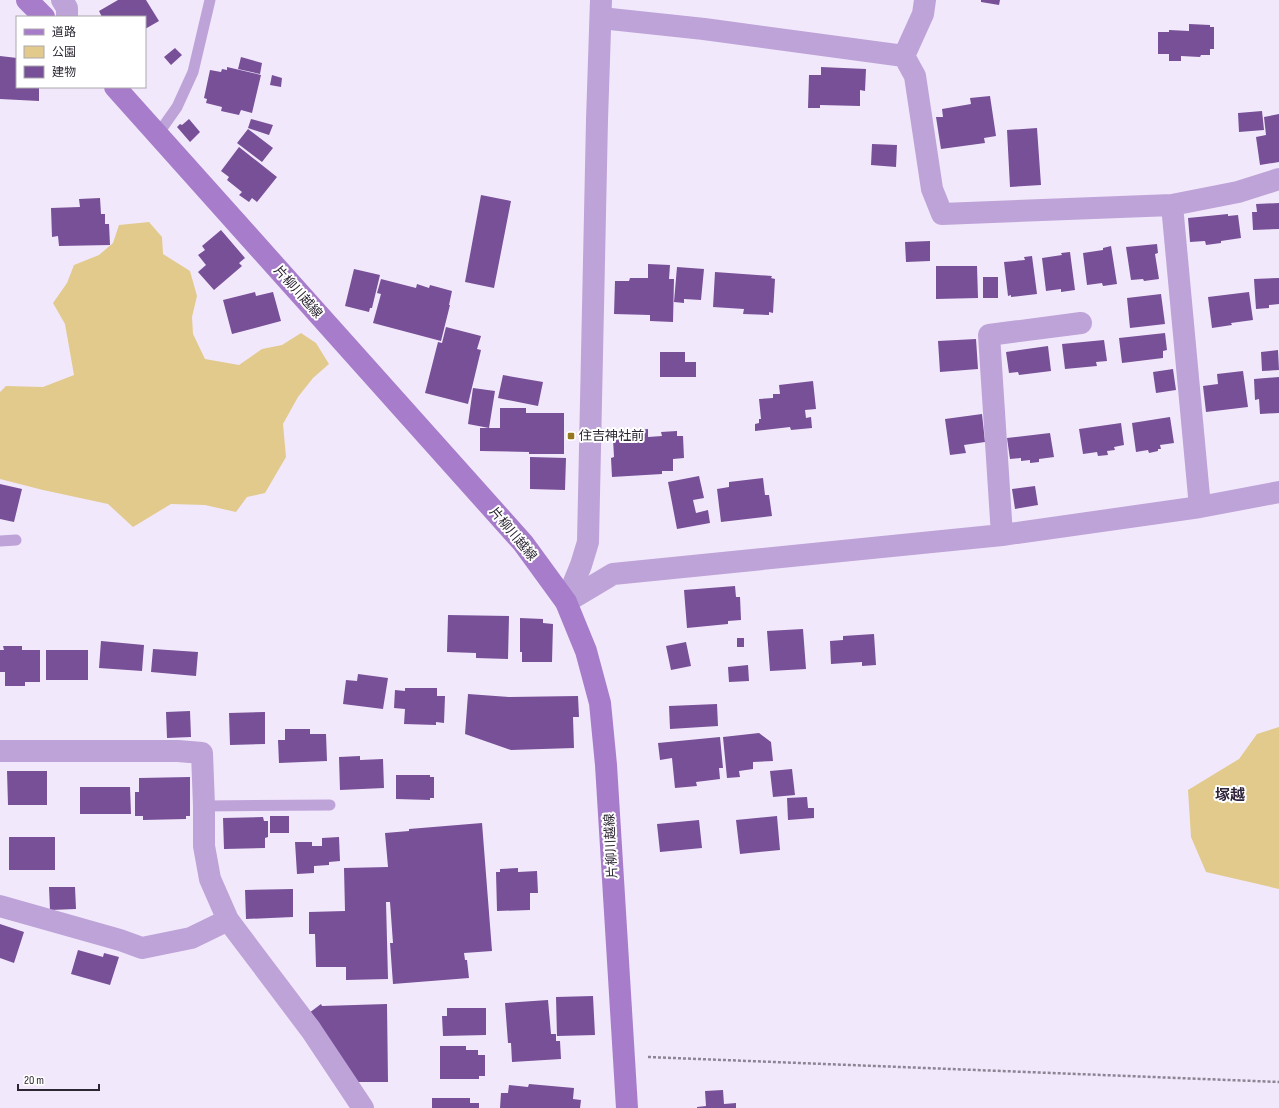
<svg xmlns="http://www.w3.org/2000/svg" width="1279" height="1108" font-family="'Sofia Sans Condensed','Noto Sans JP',sans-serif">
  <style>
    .green { fill: #e1ca8c }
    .building { fill: #775098 }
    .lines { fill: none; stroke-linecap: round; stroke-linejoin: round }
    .path { stroke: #8d8595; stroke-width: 2.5; stroke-dasharray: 3 2; stroke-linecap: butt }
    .service { stroke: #bea3d8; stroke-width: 11 }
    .minor { stroke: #bea3d8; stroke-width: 22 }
    .tertiary { stroke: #bea3d8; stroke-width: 22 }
    .secondary { stroke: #a77dcb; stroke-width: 22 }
    .poi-dot { fill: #957921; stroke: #fff; stroke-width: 1.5 }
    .labels { text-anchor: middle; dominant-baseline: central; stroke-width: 4; stroke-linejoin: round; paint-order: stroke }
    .street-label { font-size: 13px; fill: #2c2632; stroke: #fff }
    .poi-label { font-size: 13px; fill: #2c2632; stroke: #fff; text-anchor: start }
    .quarter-label { font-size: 15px; font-weight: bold; fill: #30243b; stroke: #fff }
  </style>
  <rect width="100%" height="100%" fill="#f2e8fb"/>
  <path class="green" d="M149 222 162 237 163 254 190 271 197 296 192 317 193 334 205 359 239 365 262 349 282 345 301 333 316 343 329 364 313 378 298 397 283 424 286 457 265 493 247 497 236 512 205 505 171 504 133 527 108 504 43 490 0 479V392L6 386 43 387 74 375 65 324 53 303 67 283 74 265 99 255 113 243 119 225Z
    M1279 727V889L1206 872 1191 837 1188 790 1239 759 1257 734Z"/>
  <path class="building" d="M118 0H146L159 21 145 29V17H102L99 11Z
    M981 0H1000L999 5 981 2Z
    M1189 24 1210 25V27H1214V49H1210V55H1201L1200 57 1181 56V61H1169V54H1158V32H1169V30L1189 31Z
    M175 48 182 55 171 65 164 57Z
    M0 56 17 58V87H39V101L0 99Z
    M241 57 262 63 260 74 238 69Z
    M227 67 261 75 252 113 241 110 239 115 221 111 222 107 206 103 207 99 204 98 210 70 221 72 222 69 227 70Z
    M821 67 866 69 865 91 860 90V106L820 105V108H808L809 75H821Z
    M272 75 282 78 281 87 270 85Z
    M990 96 996 136 984 138 985 143 941 149 936 117H943L942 109 971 104 970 98Z
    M1262 111 1264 130 1239 132 1238 113Z
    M1279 114V162L1260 165 1256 137 1266 135 1264 117Z
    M189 119 200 132 190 142 177 127 180 124 182 125Z
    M251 119 273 125 269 135 248 128Z
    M1037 128 1041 185 1010 187 1007 130Z
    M248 129 273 148 262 162 237 143Z
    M872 144 897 145 896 167 871 165Z
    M239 147 277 177 257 202 252 198 249 202 239 195 242 192 227 180 229 177 221 171Z
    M481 195 511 201 494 288 465 282Z
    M100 198 101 214H105V224H109L110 245 59 246 58 236 52 237 51 208 80 207 79 199Z
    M1279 203V229L1253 230 1252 212H1257L1256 204Z
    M1228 214V216L1238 215 1241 238 1221 241V243L1206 245 1205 241 1190 242 1188 218Z
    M221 230 245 258 239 263 242 266 214 290 198 272 206 265 198 255 205 250 202 246Z
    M930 241V261L906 262 905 242Z
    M1157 244 1158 253 1155 254 1159 279 1144 281 1143 279 1131 280 1126 247Z
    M1111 246 1117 284 1103 286 1102 283 1087 285 1083 253 1103 250V248Z
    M1070 252 1075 290 1061 292V289L1046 291 1042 258 1062 255 1061 253Z
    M1032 256 1037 294 1011 297V295L1008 296 1004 262 1025 260 1024 257Z
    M648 264 670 265 669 279H674L673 322 650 321V315L614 314 615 281H629L630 278H648Z
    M936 266H977L978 298 936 299Z
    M677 267 704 269 701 300 684 299V303L674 302Z
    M354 269 380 275 372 308H370L369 312 345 306Z
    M715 272 772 276 771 278 775 279 773 313 769 312V315L743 314 744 309 713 307Z
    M983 277H998V298H983Z
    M1279 278V304L1269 305V308L1256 309 1254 279Z
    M381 279 416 288 417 284 429 288 430 285 452 291 449 305H450L441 341 373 323 381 294 377 293Z
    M255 292 256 296 273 292 281 321 232 334 223 300Z
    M1249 292 1253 320 1231 323 1232 325 1212 328 1208 297Z
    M1161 294 1165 324 1130 328 1127 298Z
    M446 327 481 336 477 349 481 350 468 404 425 393 438 342 442 343Z
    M1165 333 1167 350 1163 351V358L1122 363 1119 338Z
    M976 339 978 369 940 372 938 341Z
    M1104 340 1107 361 1096 362 1097 366 1065 369 1062 344Z
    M1048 346 1051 371 1019 375 1018 372 1009 373 1006 352Z
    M1278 350 1279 370 1262 371 1261 352Z
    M660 352H685V362H696V377H660Z
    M1173 369 1176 390 1156 393 1153 372Z
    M1243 371 1248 407 1206 412 1203 386 1218 384 1217 374Z
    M503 375 543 382 538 406 498 398Z
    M1279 377V413L1260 414 1259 399 1255 400 1254 379Z
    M813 381 816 409 805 410 806 418 811 417 812 428 791 430 790 427 755 431V424L759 423V419H761L759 399 773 398V394H780L779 385Z
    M473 388 495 391 489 428 468 424Z
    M500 408H526V413H564V454H529V452L480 451V428H500Z
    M982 414 985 442 964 445 966 453 950 455 945 419Z
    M1170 417 1174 443 1160 445 1161 449H1158V451L1149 453 1148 450 1136 452 1132 423Z
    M1121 423 1124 445 1114 447 1115 450 1107 451 1108 455 1098 456 1097 452 1083 454 1079 429Z
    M648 429V437L662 436 661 432 677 431V436H683L684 458 673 459V471H662V474L612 477 611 458 614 457 613 439 627 438V431Z
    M1050 433 1054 457 1039 459V462L1030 463V460L1021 461V458L1010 459 1007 438Z
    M530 457 566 458 565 490 530 489Z
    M699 476 704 498 693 500 696 513 708 510 710 523 677 529 668 482Z
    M763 478 765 495H769L772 516 721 522 717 489 729 487V482Z
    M0 484 22 489 14 522 0 519Z
    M1035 486 1038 505 1015 509 1012 489Z
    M735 586 736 597H740L741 620 728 621V624L687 628 684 590Z
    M448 615 509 616 508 659 476 658V653L447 652Z
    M520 618 543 619V623L553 624 552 662H522V652H520Z
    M803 629 806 669 770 671 767 631Z
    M874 634 876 665 862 666V662L831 664 830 641 843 640V636Z
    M737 638H744V647H737Z
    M101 641 144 645 142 671 99 668Z
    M686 642 691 666 671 670 666 646Z
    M3 646H22V650H40V682H25V686H5V672H0V650H4Z
    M153 649 198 652 196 676 151 672Z
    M46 650H88V680H46Z
    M748 665 749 681 729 682 728 667Z
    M358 674 388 678 383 709 343 704 346 680 357 681Z
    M405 688H437V696H445L444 723 436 722V725L404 724 405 709 394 708 395 690 405 691Z
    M468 694 509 697 578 696 579 717H573L574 748 511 750 465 734Z
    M717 704 718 726 670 729 669 706Z
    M190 711 191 737 167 738 166 712Z
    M265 712V744L230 745 229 713Z
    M285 729H310V734H326L327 761 279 763 278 740H285Z
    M759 733 771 742 773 761 753 762V769L739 771 740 777 727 778 723 737Z
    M720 737 723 768H719L720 779 696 782 697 786 675 788 672 758 660 760 658 743Z
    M360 756V760L383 759 384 788 340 790 339 757Z
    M792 769 795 795 773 797 770 771Z
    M7 771H47V805H8Z
    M396 775H430V777H434V798H430V800L396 799Z
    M190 777V816H186V819L143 820V816H135V792H139V778Z
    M80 787H130L131 814H80Z
    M807 797 808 808H814V818L788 820 787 798Z
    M270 816H289V833H270Z
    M777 816 780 850 740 854 736 820Z
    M263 817 264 821H268V837L265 838V848L224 849 223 818Z
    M699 820 702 848 660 852 657 824Z
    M482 823 492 951 464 953 465 960H467L469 978 393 984 390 943H393L390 902H386L388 979 346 980V967H316L315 934H309V912L345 911 344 868 388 867 385 833 409 831V829Z
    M9 837H55V870H9Z
    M339 837 340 861 329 862V865L314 866V873L297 874 295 842H312V846H322V838Z
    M518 868V872L537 871 538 893H530V910L497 911 496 872H500V869Z
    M49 887H75L76 909 50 910Z
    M293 889V917L246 919 245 890Z
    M0 924 24 932 14 963 0 958Z
    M78 950 103 957 104 953 119 957 110 985 71 974Z
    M593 996 595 1035 557 1036 556 997Z
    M548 1000 551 1034H556V1041H560L561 1059 512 1062 511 1043H508L505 1003Z
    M321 1004 322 1006 387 1004 388 1082H353L305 1016Z
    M447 1008H486V1035L443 1036 442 1016H447Z
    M440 1046H466V1050H478V1055H485V1076H479V1079H440Z
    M529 1084 574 1088 573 1099 581 1100 580 1108H500L501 1093H508L509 1085 528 1087Z
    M723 1090 724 1104 736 1103V1108H697V1107L706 1106 705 1091Z
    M432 1098H470V1103H479V1108H432Z"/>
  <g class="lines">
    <path class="path" d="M648 1057 1279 1082"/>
    <path class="service" d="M158 134 177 107 193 72 210 0
      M0 541 16 540
      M204 806 330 805"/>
    <path class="minor" d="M62 0 67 8V17
      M925 0 923 14 904 56 915 76 932 189 942 214 1172 205 1238 192 1279 179
      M601 18 704 29 904 56
      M1172 205 1200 507
      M1002 535 989 335 1081 323
      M566 602 613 574 1002 535 1200 507 1279 492
      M0 751H178L202 753 204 806V846L210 879 228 920 191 938 142 948 120 940 0 906
      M228 920 311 1030 363 1108"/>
    <path class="tertiary" d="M566 602 581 565 588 542 597 120 601 0"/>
    <path class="secondary" d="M27 0 44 17
      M115 87 523 543 566 602 586 651 600 703 606 765 627 1108"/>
  </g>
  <rect class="poi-dot" x="567" y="432" width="8" height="8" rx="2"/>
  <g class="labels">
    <g class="street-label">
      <text transform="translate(298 292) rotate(48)">片柳川越線</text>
      <text transform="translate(513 534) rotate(50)">片柳川越線</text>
      <text transform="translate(611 846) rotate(-93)">片柳川越線</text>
    </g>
    <g class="poi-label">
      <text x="579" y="436">住吉神社前</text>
    </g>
    <g class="quarter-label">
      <text x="1230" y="795">塚越</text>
    </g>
  </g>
  <rect x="16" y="16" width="130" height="72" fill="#ffffff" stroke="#aba8ad"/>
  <rect x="24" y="29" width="20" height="6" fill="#a77dcb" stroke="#aba8ad"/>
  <text x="52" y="36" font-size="12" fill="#2c2632">道路</text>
  <rect x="24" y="46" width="20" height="12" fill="#e1ca8c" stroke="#aba8ad"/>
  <text x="52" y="56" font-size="12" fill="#2c2632">公園</text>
  <rect x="24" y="66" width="20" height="12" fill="#775098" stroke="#aba8ad"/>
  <text x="52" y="76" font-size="12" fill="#2c2632">建物</text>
  <path d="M18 1084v6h81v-6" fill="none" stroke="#2c2632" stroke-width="2"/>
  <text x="24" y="1084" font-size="12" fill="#2c2632" stroke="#ffffff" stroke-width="3" paint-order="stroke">20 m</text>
</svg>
